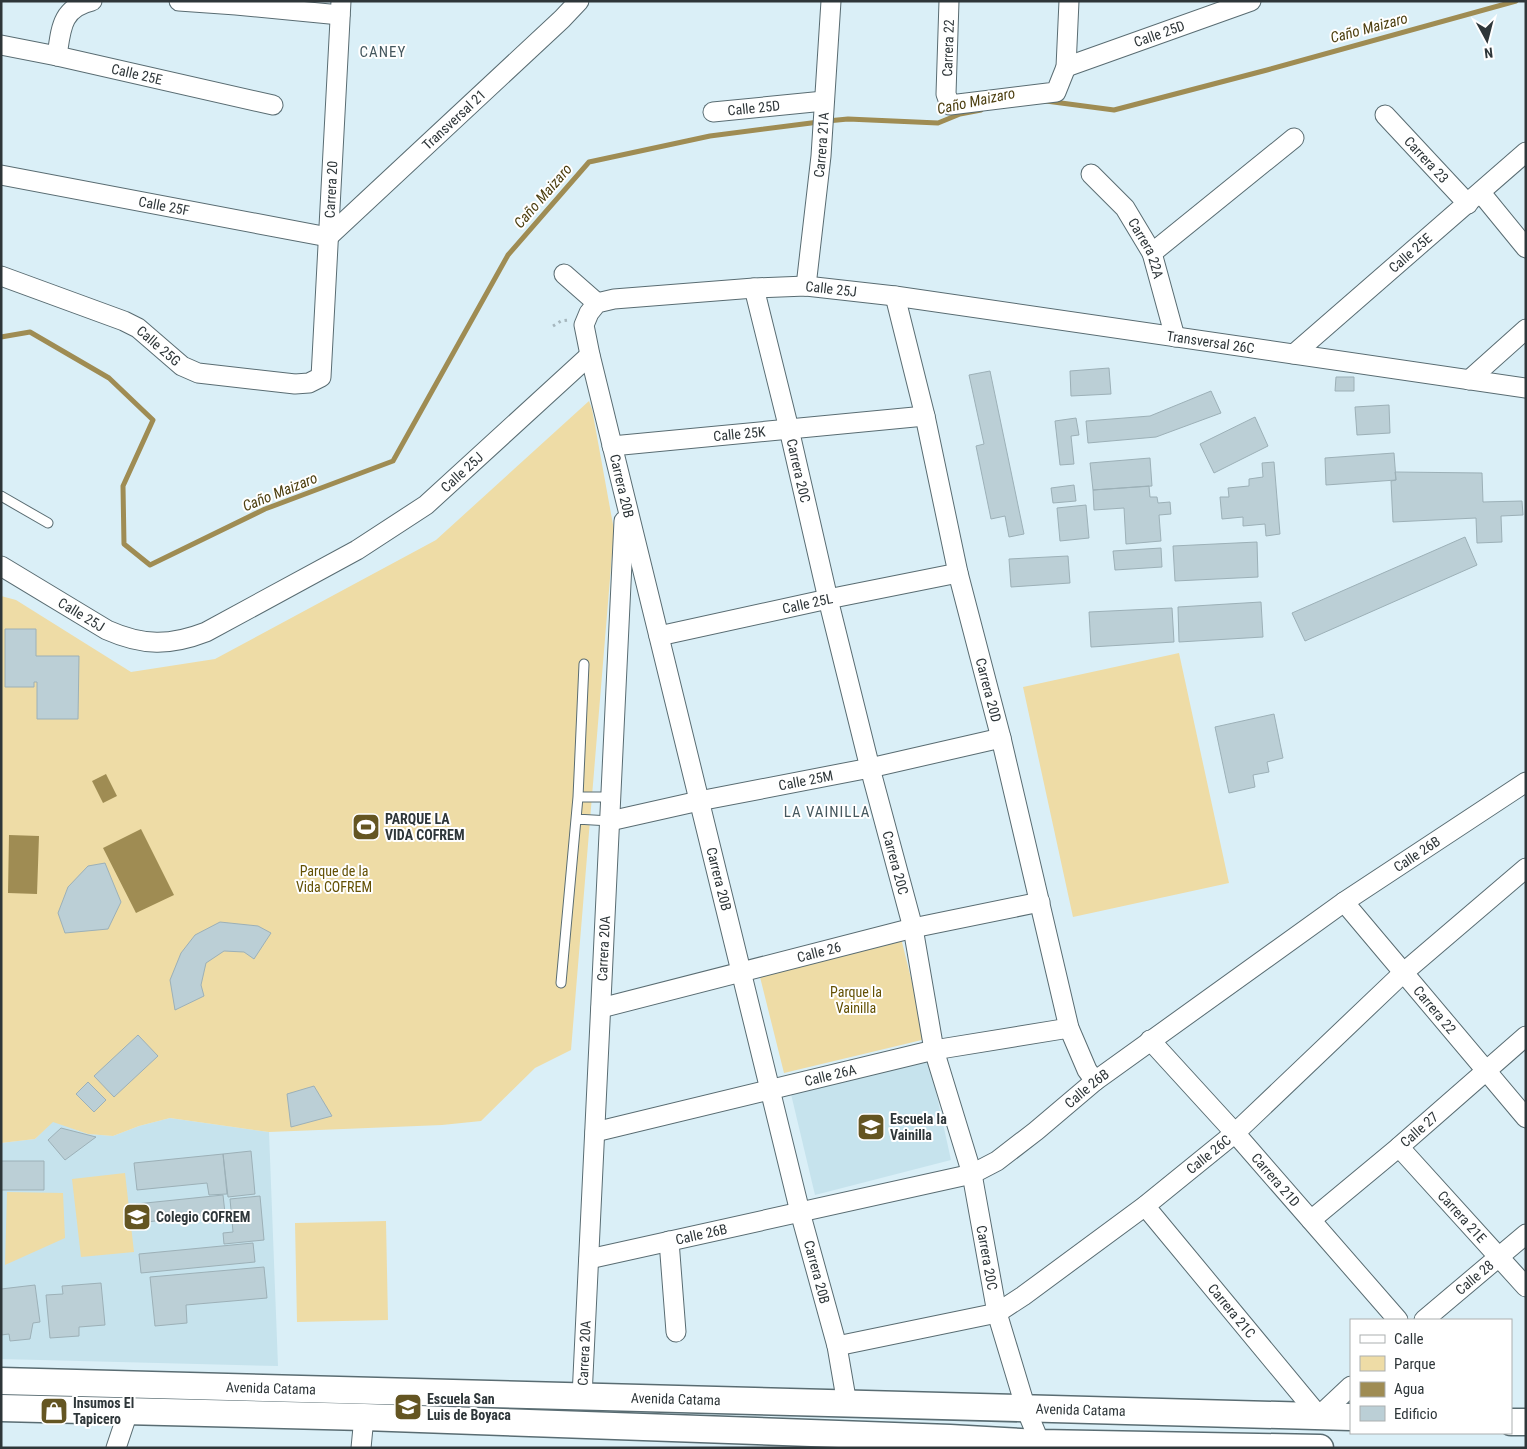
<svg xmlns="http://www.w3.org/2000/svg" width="1527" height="1449" font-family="'Roboto Condensed',sans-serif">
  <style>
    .built { fill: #c6e3ed }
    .green { fill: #eedca6 }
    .water { fill: #9f8c53 }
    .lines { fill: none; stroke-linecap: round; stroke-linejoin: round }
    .stream { stroke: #9f8c53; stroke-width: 5 }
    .building { fill: #bbcfd6; stroke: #9cb0b7 }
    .lane-casing { stroke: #596c72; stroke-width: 11 }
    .street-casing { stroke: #596c72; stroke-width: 21 }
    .secondary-casing { stroke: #596c72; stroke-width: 29 }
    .path { stroke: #a6b7be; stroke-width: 3; stroke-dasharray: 2.5 4; stroke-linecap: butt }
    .lane { stroke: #fff; stroke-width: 9 }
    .street { stroke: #fff; stroke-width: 19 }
    .secondary { stroke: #fff; stroke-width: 26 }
    .labels { text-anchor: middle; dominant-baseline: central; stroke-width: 4; stroke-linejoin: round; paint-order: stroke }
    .street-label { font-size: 14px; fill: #2e3639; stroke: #fff }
    .poi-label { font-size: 14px; font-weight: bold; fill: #2e3639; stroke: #fff; text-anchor: start }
    .park-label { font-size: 14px; fill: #635003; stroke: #fff }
    .water-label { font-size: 15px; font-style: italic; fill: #4d3f10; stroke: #fff }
    .neighbourhood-label { font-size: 15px; letter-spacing: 1px; fill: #45575e; stroke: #fff }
  </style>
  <rect width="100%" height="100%" fill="#daeff7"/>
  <path class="built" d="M929 1060 951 1160 815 1195 791 1094Z
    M170 1118 269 1132 278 1366 1 1359V1143L35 1139 53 1121 88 1134 113 1136 139 1126Z"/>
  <path class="green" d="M589 401 592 409 614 530 571 1050 535 1068 481 1121 442 1125 269 1132 170 1118 139 1126 113 1136 88 1134 53 1122 35 1139 1 1143V596L16 600 131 672 215 659 436 540Z
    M1179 653 1229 883 1073 917 1023 687Z
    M900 934 926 1039 784 1073 758 969Z
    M125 1173 134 1252 81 1257 72 1179Z
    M7 1192 63 1193 65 1238 5 1265Z
    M386 1221 388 1320 297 1322 295 1223Z"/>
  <path class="water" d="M106 774 117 796 103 803 92 781Z
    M141 829 174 895 136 913 103 848Z
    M9 835 39 836 37 894 8 893Z"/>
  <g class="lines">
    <path class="stream" d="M1046 101 1114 110 1267 70 1516 1
      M827 121 848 119 938 123 960 114 981 110
      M1 337 30 332 109 378 153 420 123 486 124 544 150 565 265 509 393 461 508 255 589 162 710 136 819 122"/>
  </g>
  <path class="building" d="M1109 368 1111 394 1071 396 1070 371Z
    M990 371 1024 534 1009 537 1005 516 991 519 976 446 984 444 969 375Z
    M1336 377H1354V391H1335Z
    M1211 391 1221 413 1156 437 1088 443 1086 421 1150 416Z
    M1389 405 1390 433 1357 435 1355 407Z
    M1255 417 1268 446 1214 473 1200 444Z
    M1076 418 1079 435 1071 436 1074 464 1060 465 1055 421Z
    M1394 453 1396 480 1326 485 1325 458Z
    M1150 458 1152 486 1093 490 1090 463Z
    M1274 462 1280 534 1266 536 1265 524 1243 526V517L1222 519 1220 497H1229L1228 488 1249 486V479L1263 477 1262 463Z
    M1395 472 1482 473 1483 502 1522 501 1523 515 1501 516 1502 542 1477 543 1476 518 1393 522 1391 481 1396 480Z
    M1074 485 1076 501 1053 503 1051 488Z
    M1149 486 1150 497H1157L1158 503 1170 502 1171 514 1159 515 1161 541 1126 544 1124 508 1094 510 1093 490Z
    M1086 505 1089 538 1060 541 1057 508Z
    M1465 537 1477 565 1305 641 1292 613Z
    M1257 542 1258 577 1175 581 1173 546Z
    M1161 548 1162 567 1115 570 1113 551Z
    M1068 556 1070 583 1011 587 1009 559Z
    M1261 602 1263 637 1179 642 1178 607Z
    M1172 608 1174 642 1091 647 1089 612Z
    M5 629H36V656H79L78 719H37V682H34V687H5Z
    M1274 714 1283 758 1267 762 1269 772 1253 775 1255 787 1229 793 1215 727Z
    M105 863 121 902 108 929 65 933 58 913 68 887 88 866Z
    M220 922 258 926 271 933 254 959 244 952 224 951 206 963 201 985 204 996 175 1010 170 980 181 953 195 935Z
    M138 1035 158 1056 114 1097 94 1076Z
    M88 1082 106 1100 94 1112 76 1094Z
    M314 1086 332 1116 291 1127 287 1094Z
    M61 1128 96 1137 65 1160 48 1140Z
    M251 1151 255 1194 228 1197 223 1154Z
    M223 1154 227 1194 209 1195 207 1183 137 1190 134 1163Z
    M1 1161H44V1190H1Z
    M223 1195 225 1213 138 1223 136 1204Z
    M260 1196 264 1240 224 1244 223 1233 233 1232 230 1199Z
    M253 1243 255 1262 141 1273 139 1254Z
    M264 1267 267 1298 186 1305 187 1323 155 1326 150 1277Z
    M101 1283 105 1325 79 1327V1336L50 1338 46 1295 63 1294 62 1286Z
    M35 1285 40 1322 33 1323 30 1339 10 1341 9 1334 1 1335V1289Z"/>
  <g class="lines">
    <defs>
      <path id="lane" d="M1 496 48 523
        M578 797H611
        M576 819 610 821
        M561 983 578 797 584 664"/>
      <g id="street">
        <path d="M179 1 236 5 340 15"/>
        <path d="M949 1 946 94 950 105 1056 92 1066 67 1069 1"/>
        <path id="s1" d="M1 45 57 56 273 105"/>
        <path d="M57 56C61 29 61 8 92 1"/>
        <path id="s2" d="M1066 67 1251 1"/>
        <path id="s3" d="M713 112 824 101"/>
        <path id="s4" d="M1385 115 1468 204"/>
        <path id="s5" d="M1091 174 1125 208 1152 253 1175 337"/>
        <path id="s6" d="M1 175 328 237 562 19 579 1"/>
        <path d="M1481 193 1526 248"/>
        <path d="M1152 253 1294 138"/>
        <path d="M564 274 597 303"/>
        <path id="s7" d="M1 276 124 321 138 328 182 366 198 373 295 384 309 383 321 377 341 1"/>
        <path id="s8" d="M806 286 821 156 831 1"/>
        <path id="s9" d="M754 288 789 429 828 599 870 768 913 928 934 1050 972 1174 997 1313 1026 1409 1040 1443"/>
        <path id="s10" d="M895 296 925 416 958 573 1001 738 1069 1028 1087 1070 1095 1081"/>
        <path id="s11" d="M1294 354 1526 152"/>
        <path d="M1469 380 1526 329"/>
        <path id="s12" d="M612 446 925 416"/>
        <path id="s13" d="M1 566 107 630C143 646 170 646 206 632L357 550 426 505 590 355"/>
        <path id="s14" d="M659 636 828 599 958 573"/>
        <path id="s15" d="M610 821 699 801 870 768 1001 738"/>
        <path id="s16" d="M1344 902 1526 1118"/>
        <path id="s17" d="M601 1008 913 928 1040 902"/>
        <path id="s18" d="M1150 1040 1235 1133 1398 1320"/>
        <path id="s19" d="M595 1132 934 1050 1069 1028"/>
        <path id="s20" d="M1399 1147 1526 1287"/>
        <path id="s21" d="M1145 1206 1319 1416 1351 1386"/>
        <path id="s22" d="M1311 1220 1399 1147 1526 1036"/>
        <path d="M669 1241 676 1332"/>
        <path id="s23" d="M589 1259 972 1174 997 1161 1036 1131 1095 1081 1344 902 1526 782"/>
        <path id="s24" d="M1424 1320 1526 1234"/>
        <path id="s25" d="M837 1346 997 1313 1023 1296 1145 1206 1235 1133 1403 973 1526 868"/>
        <path id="s26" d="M582 1397 624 521"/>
        <path id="s27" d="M847 1404 837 1346 800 1212 590 355 584 325 589 313 597 303 614 299 754 288 806 286 895 296 1526 388"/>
        <path d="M116 1448 128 1412"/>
        <path d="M361 1448 364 1417"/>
      </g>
      <g id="secondary">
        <path id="s28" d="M1 1381 1351 1417"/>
        <path d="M1 1408 364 1417 950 1438 1040 1443 1320 1448"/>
        <path d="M1511 1422H1526"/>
      </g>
    </defs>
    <use href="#lane" class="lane-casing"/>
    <use href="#street" class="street-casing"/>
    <use href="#secondary" class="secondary-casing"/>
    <path class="path" d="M553 326 561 321 568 320"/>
    <use href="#lane" class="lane"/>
    <use href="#street" class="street"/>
    <use href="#secondary" class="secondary"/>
  </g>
  <defs>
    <symbol id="stadium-square" viewBox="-11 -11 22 22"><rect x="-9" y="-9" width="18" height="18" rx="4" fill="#645522" stroke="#fff"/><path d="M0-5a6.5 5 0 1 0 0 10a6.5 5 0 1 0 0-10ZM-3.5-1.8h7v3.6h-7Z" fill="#fff"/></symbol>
    <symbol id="school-square" viewBox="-11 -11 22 22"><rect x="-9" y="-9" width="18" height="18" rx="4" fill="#645522" stroke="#fff"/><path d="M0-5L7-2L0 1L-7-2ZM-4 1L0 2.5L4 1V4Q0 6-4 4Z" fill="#fff"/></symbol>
    <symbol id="university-square" viewBox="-11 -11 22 22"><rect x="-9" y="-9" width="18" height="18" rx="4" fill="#645522" stroke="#fff"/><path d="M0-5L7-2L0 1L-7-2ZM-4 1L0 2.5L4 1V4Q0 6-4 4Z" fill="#fff"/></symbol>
    <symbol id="shop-square" viewBox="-11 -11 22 22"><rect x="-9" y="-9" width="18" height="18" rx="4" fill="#645522" stroke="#fff"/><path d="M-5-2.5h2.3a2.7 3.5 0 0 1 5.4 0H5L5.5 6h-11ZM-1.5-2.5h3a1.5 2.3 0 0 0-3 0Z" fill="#fff"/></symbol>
  </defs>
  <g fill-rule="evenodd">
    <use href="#stadium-square" x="350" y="811" width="32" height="32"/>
    <use href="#school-square" x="855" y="1111" width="32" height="32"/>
    <use href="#university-square" x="121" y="1201" width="32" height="32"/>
    <use href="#school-square" x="392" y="1391" width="32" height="32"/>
    <use href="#shop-square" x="38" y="1395" width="32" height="32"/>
  </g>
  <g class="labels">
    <g class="street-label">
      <text stroke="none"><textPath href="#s2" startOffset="99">Calle 25D</textPath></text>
      <text transform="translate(948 48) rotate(-88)">Carrera 22</text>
      <text stroke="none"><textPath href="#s1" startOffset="139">Calle 25E</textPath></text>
      <text stroke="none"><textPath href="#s3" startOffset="41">Calle 25D</textPath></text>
      <text stroke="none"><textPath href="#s6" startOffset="505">Transversal 21</textPath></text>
      <text stroke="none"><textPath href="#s8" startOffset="142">Carrera 21A</textPath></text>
      <text stroke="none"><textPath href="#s4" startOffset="61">Carrera 23</textPath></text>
      <text stroke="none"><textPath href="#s7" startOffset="535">Carrera 20</textPath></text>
      <text stroke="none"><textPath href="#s6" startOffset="166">Calle 25F</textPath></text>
      <text stroke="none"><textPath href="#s5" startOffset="94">Carrera 22A</textPath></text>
      <text stroke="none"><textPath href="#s11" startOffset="154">Calle 25E</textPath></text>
      <text stroke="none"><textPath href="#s27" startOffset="1372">Calle 25J</textPath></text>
      <text stroke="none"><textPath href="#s27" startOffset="1755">Transversal 26C</textPath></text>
      <text stroke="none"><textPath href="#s7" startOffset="174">Calle 25G</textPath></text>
      <text stroke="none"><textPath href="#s12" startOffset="128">Calle 25K</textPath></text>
      <text stroke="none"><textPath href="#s9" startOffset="188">Carrera 20C</textPath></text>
      <text stroke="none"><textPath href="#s13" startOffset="529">Calle 25J</textPath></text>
      <text transform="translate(622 486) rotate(77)">Carrera 20B</text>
      <text stroke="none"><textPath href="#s14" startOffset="152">Calle 25L</textPath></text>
      <text stroke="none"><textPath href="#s13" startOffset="94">Calle 25J</textPath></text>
      <text stroke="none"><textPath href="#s10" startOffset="405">Carrera 20D</textPath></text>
      <text stroke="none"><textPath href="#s15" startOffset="200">Calle 25M</textPath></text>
      <text stroke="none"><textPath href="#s23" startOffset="941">Calle 26B</textPath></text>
      <text stroke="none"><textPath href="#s9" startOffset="592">Carrera 20C</textPath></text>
      <text transform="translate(719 879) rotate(76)">Carrera 20B</text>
      <text stroke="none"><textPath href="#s26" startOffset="449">Carrera 20A</textPath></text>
      <text stroke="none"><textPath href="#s17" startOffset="225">Calle 26</textPath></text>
      <text stroke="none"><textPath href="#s16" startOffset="141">Carrera 22</textPath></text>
      <text stroke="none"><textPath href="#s19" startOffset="242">Calle 26A</textPath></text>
      <text stroke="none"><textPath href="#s23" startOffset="536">Calle 26B</textPath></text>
      <text stroke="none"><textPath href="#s22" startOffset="141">Calle 27</textPath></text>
      <text stroke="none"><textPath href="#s25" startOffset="428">Calle 26C</textPath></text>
      <text stroke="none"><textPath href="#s18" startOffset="188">Carrera 21D</textPath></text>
      <text stroke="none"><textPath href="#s20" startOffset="94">Carrera 21E</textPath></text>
      <text stroke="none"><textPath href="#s23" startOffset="115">Calle 26B</textPath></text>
      <text stroke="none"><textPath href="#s9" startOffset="998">Carrera 20C</textPath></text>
      <text transform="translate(817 1272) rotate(75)">Carrera 20B</text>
      <text stroke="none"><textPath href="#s24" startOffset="66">Calle 28</textPath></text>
      <text stroke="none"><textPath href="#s21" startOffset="136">Carrera 21C</textPath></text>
      <text stroke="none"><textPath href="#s26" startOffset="44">Carrera 20A</textPath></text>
      <text stroke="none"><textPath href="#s28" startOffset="270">Avenida Catama</textPath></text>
      <text stroke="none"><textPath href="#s28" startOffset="675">Avenida Catama</textPath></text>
      <text stroke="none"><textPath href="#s28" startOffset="1080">Avenida Catama</textPath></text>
    </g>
    <g class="poi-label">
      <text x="385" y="819">PARQUE LA<tspan x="385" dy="16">VIDA COFREM</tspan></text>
      <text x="890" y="1119">Escuela la<tspan x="890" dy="16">Vainilla</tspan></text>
      <text x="156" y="1217">Colegio COFREM</text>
      <text x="427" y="1399">Escuela San<tspan x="427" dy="16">Luis de Boyaca</tspan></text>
      <text x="73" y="1403">Insumos El<tspan x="73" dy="16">Tapicero</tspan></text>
    </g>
    <g class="park-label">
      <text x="334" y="871">Parque de la<tspan x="334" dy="16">Vida COFREM</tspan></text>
      <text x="856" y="992">Parque la<tspan x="856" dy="16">Vainilla</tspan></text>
    </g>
    <g class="water-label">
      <text transform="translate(1369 28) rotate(-15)">Caño Maizaro</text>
      <text transform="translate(976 101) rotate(-12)">Caño Maizaro</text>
      <text transform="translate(543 196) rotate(-49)">Caño Maizaro</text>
      <text transform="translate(280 492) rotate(-22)">Caño Maizaro</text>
    </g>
    <g class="neighbourhood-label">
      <text x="383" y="52">CANEY</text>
      <text x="827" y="812">LA VAINILLA</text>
    </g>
  </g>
  <rect width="1527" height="1449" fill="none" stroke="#2e3639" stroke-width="5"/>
  <rect x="1350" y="1319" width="162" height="115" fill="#ffffff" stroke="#abafb0"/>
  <rect x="1360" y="1335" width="25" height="8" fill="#ffffff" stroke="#abafb0"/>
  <text x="1394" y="1344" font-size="15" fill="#2e3639">Calle</text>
  <rect x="1360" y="1356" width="25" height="15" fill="#eedca6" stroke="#abafb0"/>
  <text x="1394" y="1369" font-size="15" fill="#2e3639">Parque</text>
  <rect x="1360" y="1382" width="25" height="15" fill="#9f8c53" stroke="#abafb0"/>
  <text x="1394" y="1394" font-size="15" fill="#2e3639">Agua</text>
  <rect x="1360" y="1406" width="25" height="15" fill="#bbcfd6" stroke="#abafb0"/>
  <text x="1394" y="1419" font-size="15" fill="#2e3639">Edificio</text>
  <g transform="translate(1487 40) rotate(173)" stroke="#ffffff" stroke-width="4" paint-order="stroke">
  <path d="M0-4L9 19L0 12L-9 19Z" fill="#2e3639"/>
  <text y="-8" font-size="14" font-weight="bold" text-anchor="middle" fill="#2e3639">N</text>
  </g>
</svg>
